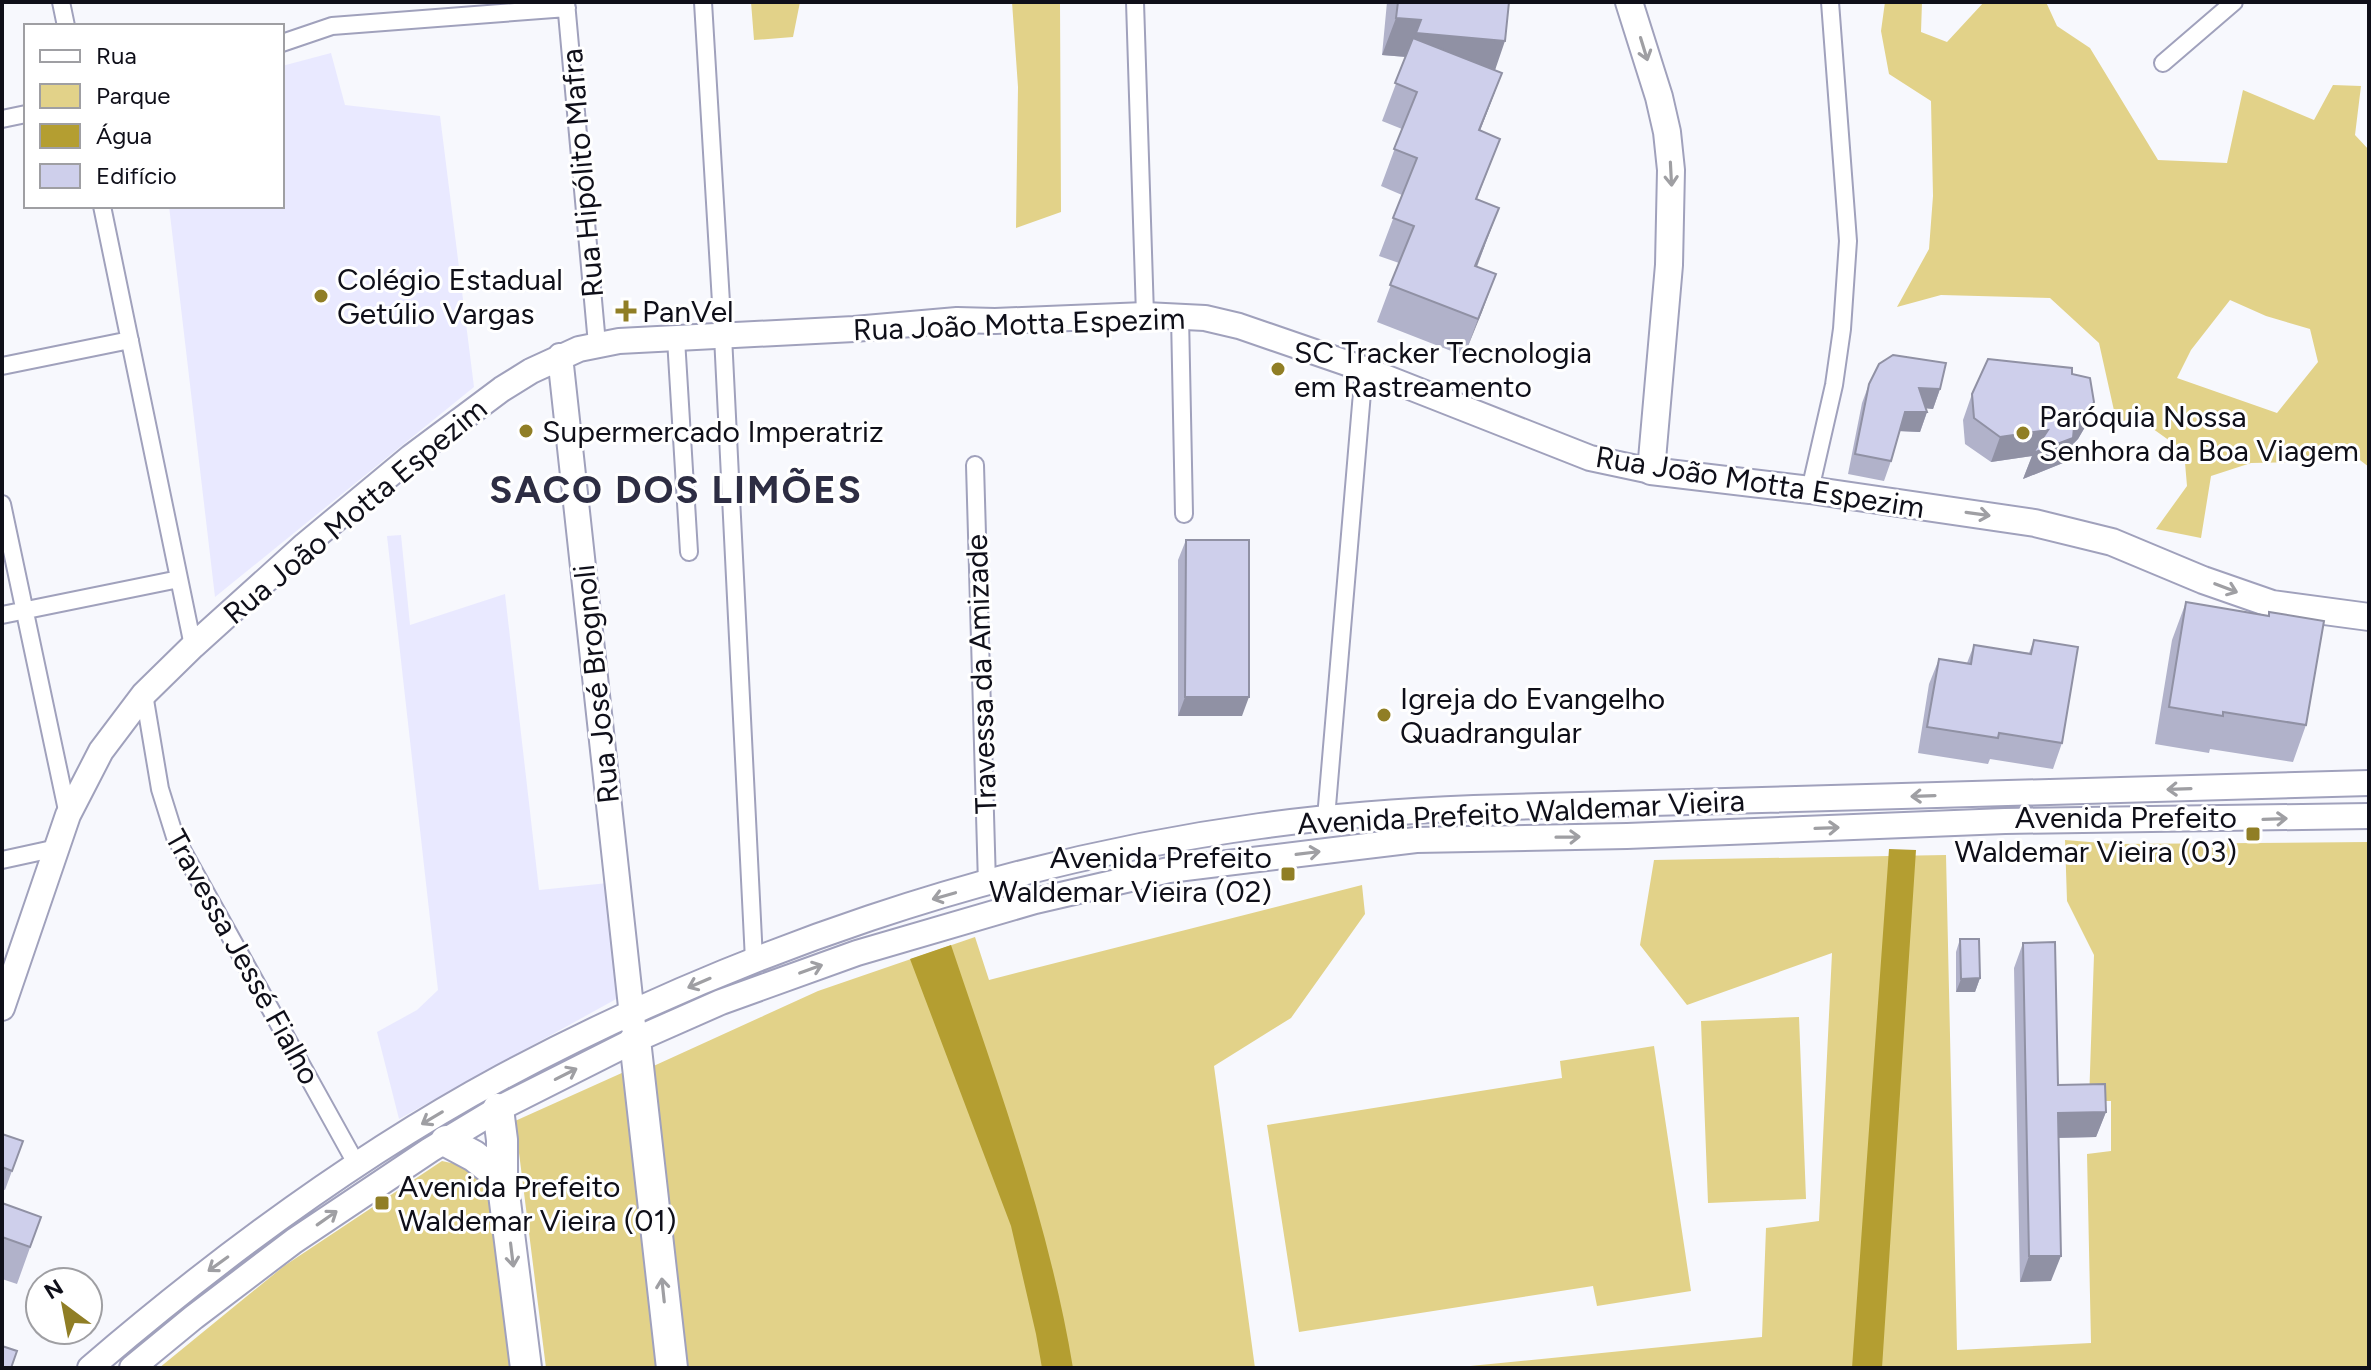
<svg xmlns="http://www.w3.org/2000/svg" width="2371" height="1370" font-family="Figtree,sans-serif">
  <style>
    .built { fill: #e9e9ff }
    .green { fill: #e2d289; fill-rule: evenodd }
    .water { fill: #b49e31 }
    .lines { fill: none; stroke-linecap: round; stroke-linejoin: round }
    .street-casing { stroke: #a0a1bc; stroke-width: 20 }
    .secondary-casing { stroke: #a0a1bc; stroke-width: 28 }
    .primary-casing { stroke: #a0a1bc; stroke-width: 30 }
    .highway-casing { stroke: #a0a1bc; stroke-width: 34 }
    .street { stroke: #fff; stroke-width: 16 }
    .secondary { stroke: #fff; stroke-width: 24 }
    .primary { stroke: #fff; stroke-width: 26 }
    .highway { stroke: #fff; stroke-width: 30 }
    .wall { fill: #b1b2ca }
    .shaded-wall { fill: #9091a4 }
    .building { fill: #cecfeb; stroke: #9091a4; stroke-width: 2 }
    .oneway { stroke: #9f9fa3 }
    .poi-dot { fill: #907e25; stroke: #fff; stroke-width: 3 }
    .labels { text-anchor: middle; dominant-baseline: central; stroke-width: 6; stroke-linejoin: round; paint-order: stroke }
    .street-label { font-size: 30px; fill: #0f0f19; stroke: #fff }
    .poi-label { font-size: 30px; fill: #0f0f19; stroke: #fff; text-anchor: start }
    .district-label { font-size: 38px; font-weight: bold; letter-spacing: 2px; fill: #2d2d43; stroke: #fff }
  </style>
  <rect width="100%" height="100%" fill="#f7f8fd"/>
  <path class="built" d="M331 53 345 105 440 116 474 387 215 597 169 206H282V66Z
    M401 535 410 625 505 594 539 890 608 883 618 998 399 1119 377 1032 417 1010 438 990 387 536Z"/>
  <path class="green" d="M751 2H800L793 37 754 40Z
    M1012 2H1060L1061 212 1016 228 1018 87Z
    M1885 2H1922L1921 32 1947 42 1984 2H2046L2057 26 2090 48 2158 160 2227 163 2243 90 2314 120 2333 85 2361 86 2355 135 2369 150V467L2344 448 2305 462 2251 463 2211 476 2201 538 2156 529 2187 486 2184 451 2135 416 2117 424 2099 343 2050 298 1941 295 1897 307 1929 249 1933 196 1931 101 1889 74 1881 31ZM2230 300 2266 316 2310 329 2318 362 2277 413 2177 378 2191 350Z
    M2065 840 2114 844 2369 842V1368H1450L1762 1337 1766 1228 1819 1221 1832 953 1687 1005 1640 945 1654 860 1946 855 1957 1350 2091 1343 2087 1154 2111 1151V1101H2089L2094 955 2067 901Z
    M1362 885 1365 914 1291 1018 1214 1066 1255 1368H683L647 1069 818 991 975 937 989 980Z
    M1799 1017 1806 1199 1708 1203 1701 1021Z
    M1654 1046 1691 1291 1597 1306 1593 1286 1299 1332 1267 1125 1562 1078 1560 1061Z
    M624 1072 657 1368H546L515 1121Z
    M442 1161 483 1170 497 1190 516 1368H159L284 1266Z"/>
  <path class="water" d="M1889 849 1916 850 1882 1368H1852Z
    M951 945C998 1085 1049 1223 1073 1368H1042L1036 1334 1011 1226 910 959Z"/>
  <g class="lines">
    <defs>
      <path id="street" d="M61 2 66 26
        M566 2 597 344
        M703 2 723 336 754 960
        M1135 2 1145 315
        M282 43 332 26 567 8
        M2163 63 2234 2
        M2 119 26 114
        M102 206 193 646
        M1180 316 1184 514
        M676 339 689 552
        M2 366 130 340
        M975 465 987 884
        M1810 490 1834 385 1842 329 1848 241 1830 2
        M2 504 68 815
        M2 615 179 579
        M144 694 160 789 175 837 357 1165
        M1326 818 1364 369
        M2 860 57 848"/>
      <path id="secondary" d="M560 356 633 1025
        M2 1008 68 815 101 751 144 694 193 646 305 545 411 457 502 389 531 371 579 349 619 341 854 329 957 320 995 321 1145 315 1205 318 1239 326 1364 369 1590 458 1651 471
        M90 1368C217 1259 354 1157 502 1077 736 952 996 862 1260 826 1331 816 1402 811 1474 808L2369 783
        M132 1368 194 1317 294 1241 430 1150 498 1109 635 1040 721 1002 857 953 1035 901 1169 870 1416 840 1627 836 2005 821 2369 816"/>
      <path id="primary" d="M1629 2 1659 97 1667 132 1671 170 1669 265 1651 471 1810 490 2035 523 2112 542 2203 580 2272 604 2369 617"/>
      <path id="highway" d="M635 1040 672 1368
        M498 1109 502 1140V1178L526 1368
        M446 1141 474 1156 502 1178"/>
    </defs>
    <use href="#street" class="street-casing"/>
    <use href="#secondary" class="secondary-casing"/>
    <use href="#primary" class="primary-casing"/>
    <use href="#highway" class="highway-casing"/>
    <use href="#street" class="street"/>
    <use href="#secondary" class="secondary"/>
    <use href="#primary" class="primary"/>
    <use href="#highway" class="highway"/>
  </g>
  <path class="wall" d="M1387 2H1509L1495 70 1502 73 1480 131 1500 139 1477 199 1485 245 1477 267 1496 274 1464 356 1377 322 1399 263 1379 256 1402 195 1381 186 1402 129 1382 121 1406 57 1382 55Z
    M2072 374 2085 427 2078 439 2069 448 2063 463 2023 479 2032 456 1991 462 1965 444 1963 420 1972 394Z
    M1869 384 1940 389 1933 409 1926 408 1927 412 1920 432 1899 431 1891 461 1884 481 1848 474 1862 403Z
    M1186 540 1242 716H1178V560Z
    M2186 602 2268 616 2269 612 2306 725 2293 762 2210 749 2209 753 2155 744 2172 640Z
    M2034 640 2062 743 2053 769 1990 759 1988 764 1918 753 1929 684 1939 659 1967 663 1974 645 2029 653Z
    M1960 939 1980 978 1975 992H1956V952Z
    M2023 943 2058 1085 2106 1112 2096 1137 2059 1138 2051 1281 2020 1282 2014 968Z
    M2 1134 23 1141 5 1190 2 1189Z
    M2 1203 41 1217 17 1284 2 1279Z"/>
  <path class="shaded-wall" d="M1396 18 1421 20 1505 41 1492 79 1407 57 1382 55Z
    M1502 73 1488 110 1465 168 1479 130Z
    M1499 208 1485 245 1462 304 1475 266Z
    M1496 274 1482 312 1464 356 1478 319Z
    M1919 388 1940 389 1933 409 1912 407Z
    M2094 402 2085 427 2078 439 2069 448 2063 463 2023 479 2032 456 1991 462 2000 437 2074 427Z
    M1905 412H1927L1920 432 1898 431Z
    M1185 697H1249L1242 716H1178Z
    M1980 978 1975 992H1956L1961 979Z
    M2106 1112 2096 1137 2049 1138 2058 1113Z
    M2029 1256H2061L2051 1281 2020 1282Z"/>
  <path class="building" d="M1398 2H1509L1505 41 1416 33 1421 20 1396 18Z
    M1413 38 1502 73 1479 130 1500 139 1476 199 1499 208 1475 266 1496 274 1478 319 1390 285 1414 226 1393 218 1417 158 1394 149 1417 92 1395 83Z
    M1893 355 1946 363 1940 389 1919 388 1927 412H1905L1891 461 1855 454 1869 384 1879 364Z
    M1988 359 2072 368V374L2090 378 2094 402 2088 414 2074 427 2073 438 2033 453 2048 430 2000 437 1974 418 1972 394Z
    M1186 540H1249V697H1185Z
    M2186 602 2269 616V612L2324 621 2306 725 2223 712V716L2169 707Z
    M2034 640 2078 647 2062 743 1999 733 1998 738 1927 727 1939 659 1971 664 1974 645 2031 654Z
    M1960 939H1979L1980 978 1961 979Z
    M2055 942 2058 1085 2105 1084 2106 1112 2058 1113 2061 1256H2029L2023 943Z
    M2 1134 23 1141 12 1171 2 1167Z
    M2 1203 41 1217 30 1247 2 1237Z
    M2 1346 17 1351 11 1368H2Z"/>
  <defs><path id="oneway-shaft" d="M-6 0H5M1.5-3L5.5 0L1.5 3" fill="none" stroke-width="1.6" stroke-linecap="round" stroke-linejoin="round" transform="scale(2)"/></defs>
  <g class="oneway">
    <use href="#oneway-shaft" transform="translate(1644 49) rotate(73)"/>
    <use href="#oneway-shaft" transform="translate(1671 174) rotate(87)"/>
    <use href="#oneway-shaft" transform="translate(1978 514) rotate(8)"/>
    <use href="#oneway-shaft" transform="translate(2226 588) rotate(21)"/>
    <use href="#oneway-shaft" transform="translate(2179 789) rotate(178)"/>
    <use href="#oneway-shaft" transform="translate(1923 796) rotate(178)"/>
    <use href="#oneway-shaft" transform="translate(2275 819) rotate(-2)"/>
    <use href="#oneway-shaft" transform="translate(1827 828) rotate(-2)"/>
    <use href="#oneway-shaft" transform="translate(1568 837) rotate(-1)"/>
    <use href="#oneway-shaft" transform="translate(1308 853) rotate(-7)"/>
    <use href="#oneway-shaft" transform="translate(944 896) rotate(164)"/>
    <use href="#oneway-shaft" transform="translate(811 969) rotate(-20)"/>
    <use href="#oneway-shaft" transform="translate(699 983) rotate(157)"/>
    <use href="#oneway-shaft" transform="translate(566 1074) rotate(-27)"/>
    <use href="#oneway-shaft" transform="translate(432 1118) rotate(149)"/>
    <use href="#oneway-shaft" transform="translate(327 1218) rotate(-35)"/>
    <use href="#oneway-shaft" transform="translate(512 1255) rotate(83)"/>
    <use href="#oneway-shaft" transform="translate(218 1264) rotate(144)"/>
    <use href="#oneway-shaft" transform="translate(663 1290) rotate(-96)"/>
  </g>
  <g class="poi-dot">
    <circle cx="321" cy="296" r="8"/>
    <path d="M622 299h8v8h8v8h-8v8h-8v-8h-8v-8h8z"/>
    <circle cx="1278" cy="369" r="8"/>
    <circle cx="526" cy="431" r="8"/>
    <circle cx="2023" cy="433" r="8"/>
    <circle cx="1384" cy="715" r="8"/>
    <rect x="2245" y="826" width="16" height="16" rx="4"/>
    <rect x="1280" y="866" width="16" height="16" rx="4"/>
    <rect x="374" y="1195" width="16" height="16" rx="4"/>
  </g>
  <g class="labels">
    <g class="street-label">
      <text transform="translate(582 173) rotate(-95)">Rua Hipólito Mafra</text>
      <text transform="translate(1019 324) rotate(-2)">Rua João Motta Espezim</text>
      <text transform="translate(1760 482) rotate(9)">Rua João Motta Espezim</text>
      <text transform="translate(355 511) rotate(-40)">Rua João Motta Espezim</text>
      <text transform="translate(981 674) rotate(-92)">Travessa da Amizade</text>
      <text transform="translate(596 684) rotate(-96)">Rua José Brognoli</text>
      <text transform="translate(1521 812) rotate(-3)">Avenida Prefeito Waldemar Vieira</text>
      <text transform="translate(243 957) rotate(61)">Travessa Jessé Fialho</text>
    </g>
    <g class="poi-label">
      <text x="337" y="279">Colégio Estadual<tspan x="337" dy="34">Getúlio Vargas</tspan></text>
      <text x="642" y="311">PanVel</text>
      <text x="1294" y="352">SC Tracker Tecnologia<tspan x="1294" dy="34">em Rastreamento</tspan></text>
      <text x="2039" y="416">Paróquia Nossa<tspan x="2039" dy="34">Senhora da Boa Viagem</tspan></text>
      <text x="542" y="431">Supermercado Imperatriz</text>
      <text x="1400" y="698">Igreja do Evangelho<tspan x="1400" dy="34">Quadrangular</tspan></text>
      <text x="2237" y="817" text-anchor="end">Avenida Prefeito<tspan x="2237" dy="34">Waldemar Vieira (03)</tspan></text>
      <text x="1272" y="857" text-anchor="end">Avenida Prefeito<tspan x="1272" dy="34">Waldemar Vieira (02)</tspan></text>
      <text x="398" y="1186">Avenida Prefeito<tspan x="398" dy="34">Waldemar Vieira (01)</tspan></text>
    </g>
    <g class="district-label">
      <text x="676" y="490">SACO DOS LIMÕES</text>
    </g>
  </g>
  <rect width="2371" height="1370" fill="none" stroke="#0f0f19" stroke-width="8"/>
  <rect x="24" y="24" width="260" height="184" fill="#ffffff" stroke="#9f9fa3" stroke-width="2"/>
  <rect x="40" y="50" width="40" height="12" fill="#ffffff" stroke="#9f9fa3" stroke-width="2"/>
  <text x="96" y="64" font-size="24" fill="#0f0f19">Rua</text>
  <rect x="40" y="84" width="40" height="24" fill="#e2d289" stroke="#9f9fa3" stroke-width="2"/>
  <text x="96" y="104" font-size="24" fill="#0f0f19">Parque</text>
  <rect x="40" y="124" width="40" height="24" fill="#b49e31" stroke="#9f9fa3" stroke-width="2"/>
  <text x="96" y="144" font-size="24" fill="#0f0f19">Água</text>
  <rect x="40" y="164" width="40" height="24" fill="#cecfeb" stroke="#9f9fa3" stroke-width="2"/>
  <text x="96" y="184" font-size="24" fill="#0f0f19">Edifício</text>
  <g transform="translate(64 1306) rotate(328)"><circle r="38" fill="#ffffff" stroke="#9f9fa3" stroke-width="2"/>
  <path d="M0-6L14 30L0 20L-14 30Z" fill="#907e25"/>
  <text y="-12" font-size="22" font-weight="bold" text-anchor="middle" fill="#0f0f19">N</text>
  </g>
</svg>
